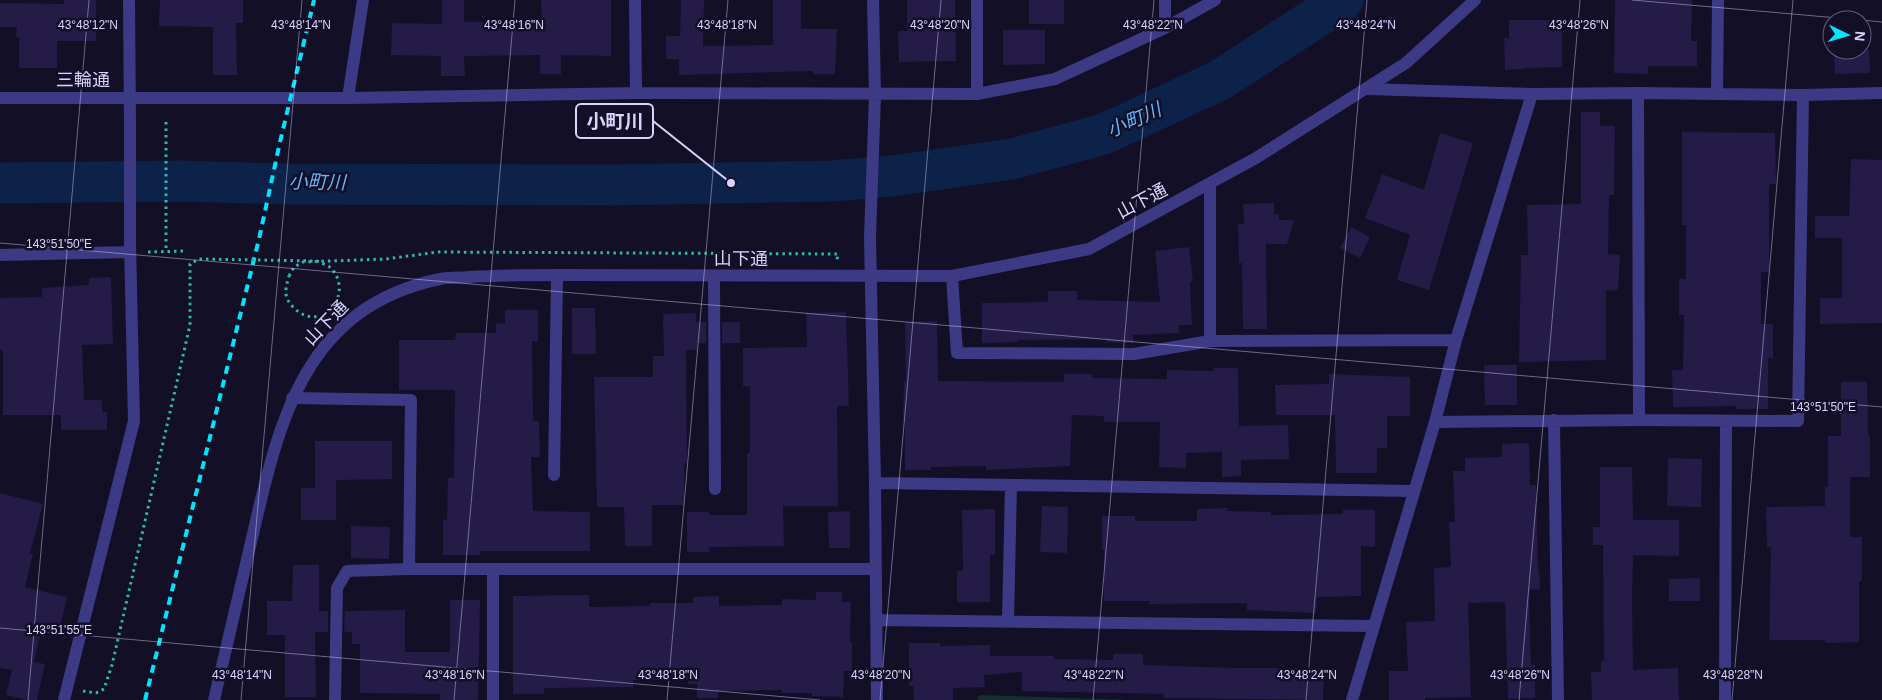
<svg xmlns="http://www.w3.org/2000/svg" width="1882" height="700" font-family="Arial,'Noto Sans JP',sans-serif">
  <style>
    .green { fill: #12302f }
    .lines { fill: none; stroke-linecap: round; stroke-linejoin: round }
    .river { stroke: #0c2248; stroke-width: 41 }
    .building { fill: #241b47 }
    .path { stroke: #2fb8b0; stroke-width: 3; stroke-dasharray: 2.5 4; stroke-linecap: butt }
    .minor { stroke: #3d3a85; stroke-width: 12 }
    .tertiary { stroke: #3d3a85; stroke-width: 12 }
    .rail { stroke: #00e5ff; stroke-width: 4; stroke-dasharray: 8 6; stroke-linecap: butt }
    .path-bridge { stroke: #2fb8b0; stroke-width: 3; stroke-dasharray: 2.5 4; stroke-linecap: butt }
    .ticks { fill: none; stroke: #d9d4ff; stroke-width: 1; stroke-opacity: 0.45 }
    .labels { text-anchor: middle; dominant-baseline: central; stroke-width: 5; stroke-linejoin: round; paint-order: stroke }
    .street-label { font-size: 18px; fill: #d9d4ff; stroke: #130f26 }
    .water-label { font-size: 19px; font-style: italic; fill: #62b6ff; stroke: #130f26 }
    .ticks-label { font-size: 12px; text-anchor: middle; fill: #d9d4ff; stroke: #130f26; stroke-width: 5; stroke-linejoin: round; paint-order: stroke }
    .leader { fill: none; stroke: #d9d4ff; stroke-width: 2 }
    .callout-dot { fill: #d9d4ff; stroke: #130f26; stroke-width: 2 }
    .callout { fill: #130f26; stroke: #d9d4ff; stroke-width: 2 }
    .callout-label { font-size: 19px; text-anchor: middle; font-weight: bold; fill: #d9d4ff }
  </style>
  <rect width="100%" height="100%" fill="#130f26"/>
  <path class="green" d="M979 695 1132 700H977Z"/>
  <g class="lines">
    <path class="river" d="M0 183 181 181 286 184 611 185 831 181 892 176 1012 159 1104 134 1220 80 1343 0"/>
  </g>
  <path class="building" d="M64 0H96V41H57V68H19V37H16L17 27H0V3L64 4Z
    M160 0H243V23H236L237 75H213V27L159 26Z
    M442 0H464V22L542 21 541 0H611V56L561 55V74H540V55L464 56 465 76H441V56L391 55 392 23 442 24Z
    M681 0H704L703 46 773 45V0H801V29H837L835 74H813V71L679 75V59H666V36H680Z
    M907 0H955L956 61 899 62 898 31H907Z
    M1029 0H1064V24H1029Z
    M1615 0H1692L1691 41H1697V66H1648V74L1614 73Z
    M1509 20H1562V67L1523 68V69L1505 70 1504 38H1509Z
    M1003 30H1045V64L1003 65Z
    M1834 50H1869L1870 73 1835 74Z
    M1581 112H1600V126H1615L1614 195H1609L1608 254 1620 255 1618 291 1606 290V360L1519 362 1521 255H1528L1527 205 1581 204Z
    M1682 132 1775 133 1776 184H1769V272H1761V324H1773V358H1768V409H1736V406L1673 407 1672 370H1683L1684 315H1679V279H1686V225H1682Z
    M1440 133 1473 143 1429 290 1397 280 1410 235 1365 218 1382 174 1424 190Z
    M1851 159 1882 160V323L1820 324V298H1842V238H1815V216H1849Z
    M1274 203V214H1279V220H1294L1287 244H1266L1267 329H1243L1242 263H1239L1238 224H1244L1243 204Z
    M1351 227 1370 237 1360 258 1340 248Z
    M1189 247 1193 281 1190 282 1192 325H1179V333L1133 335V343L1106 342V339L1018 340V342L982 343V303L1048 302V291H1077V300L1160 302 1155 251Z
    M111 277 113 344 82 345 84 400H102V412H107V430H61V415H3V350H0V298L42 297V288L89 285V278Z
    M572 308H595L596 354H572Z
    M505 310H538V341H532L533 421H539L540 457H531L533 511 590 512V551H480V555H443V520H447L448 478H454L455 390H399V340H455L456 333H496V323L505 324Z
    M846 312 849 406H837L838 506H783L784 546 709 547V552H687V512H709V515H747V453H750V386H743V348L807 347 806 313Z
    M696 313V322H706V343H697V350H686L687 463H684V505H652V546H625L624 507H597L594 377H653V356H664L663 314Z
    M937 321 938 381 1064 382V374H1092V378L1167 379V370L1214 371V368H1238L1239 426 1288 425 1289 459 1241 460V476L1222 477V452L1186 453V468L1159 467 1160 422H1104V416L1072 415 1070 466 986 470V466L931 467V470H905V421H903L904 381H906L905 322Z
    M722 322H740V343H722Z
    M1484 365H1517V405H1485Z
    M1329 374 1410 377V416H1387V448H1377V473H1336L1335 415H1276L1275 385 1329 384Z
    M1841 382H1867L1868 436H1870V477H1850V537H1862V581H1859V642L1825 643V640H1769L1771 547H1767L1766 507 1825 506V487H1828V436H1841Z
    M315 441H392V479L336 480V520H301V488H315Z
    M1529 443 1530 485H1536L1538 570H1539L1540 589 1530 590 1529 602 1531 665H1535V698L1508 699 1505 602 1468 603 1471 697 1425 698V700H1389V671H1408L1406 622 1435 621 1434 568 1451 567 1449 522H1455L1453 471H1465V458L1502 457V444Z
    M1668 458 1702 459 1701 507 1667 506Z
    M1600 467H1632L1633 520H1679V556L1633 555 1632 599 1633 670 1678 668 1679 700H1592L1591 672H1601V661H1604L1603 545H1593V527H1600Z
    M0 493 43 504 30 553 33 554 25 587 67 597 59 631 42 627 34 662 45 664 37 700H28L6 695 12 670 0 668Z
    M1042 506 1068 507 1067 553 1040 552Z
    M1227 508V511L1271 512V515L1343 514V510H1375V547L1361 546V596L1317 597 1316 613 1247 610V603L1150 604V601H1104V550H1102V516H1135V521H1197V509Z
    M995 509V555H990V602H957V571L963 570 962 510Z
    M850 511V548H829L828 512Z
    M351 526 390 527 389 559 351 558Z
    M293 565H319V611H328V632H315L316 697H285V635H267V601H292Z
    M1700 578V601H1669V579Z
    M816 592H842V602H851L850 642H852V671H844L843 697 812 696V693H782V690L718 691V698H697V684H688V680H633V687L544 688V694H513V596L589 595V607L650 606V603H693V597L719 596V606L782 605V599L816 600Z
    M450 600H480L478 700H440V694L360 693V644H352V632H344L345 611 405 610V652H450Z
    M909 643H940V646L990 645V656H1054V659L1113 660V654H1143V665L1235 668H1324L1323 700 1164 698V694L1022 691V672L984 675 985 687 953 688V700H914L913 686H909Z"/>
  <g class="lines">
    <path class="path" d="M166 122V251
      M148 252 184 251
      M289 276 294 267 303 262 386 259 438 252 838 254 837 260"/>
    <path class="minor" d="M635 0 636 93
      M873 0 875 94 870 238 875 483 877 700
      M977 0V94
      M1165 0V28
      M1366 89 1532 94 1638 93 1803 95 1882 93
      M1638 93 1639 420
      M1717 94 1718 0
      M129 98H348L636 93 977 94 1055 79 1165 28 1215 0
      M348 98 363 0
      M1210 184V341L1456 340
      M0 255 130 252
      M714 276 715 489
      M952 276 957 353 1134 354 1210 341
      M292 398 411 400 409 569
      M1554 420 1558 700
      M1435 422 1639 420 1798 421 1803 95
      M554 475 557 275
      M875 483 1414 491
      M876 620 1373 626
      M1008 621 1011 485
      M64 700 134 421 130 243V125
      M335 700 337 588 347 571 409 569H876
      M493 700V569
      M1352 700 1435 422 1456 340 1532 94
      M1725 700 1726 421"/>
    <path class="tertiary" d="M129 0 130 125
      M0 98H129
      M214 700C227 646 239 592 252 538 279 421 304 307 440 279 450 277 461 278 470 277 499 275 528 275 557 275L952 276 1089 249 1256 158 1406 63 1475 0"/>
    <path class="rail" d="M145 700 259 239 280 142 314 0"/>
    <path class="path-bridge" d="M83 691 96 693 104 689 112 665 190 325V264L199 259 317 261C321 263 327 265 331 268 355 294 322 335 294 308 283 297 285 290 289 276"/>
  </g>
  <path class="ticks" d="M1632 0 1861 20M1862 20 1882 22M0 243 1882 407M0 628 820 700M28 700 89 0M241 700 302 0M454 700 515 0M667 700 728 0M880 700 941 0M1093 700 1154 0M1306 700 1367 0M1519 700 1580 0M1732 700 1793 0"/>
  <g class="labels">
    <g class="street-label">
      <text x="83" y="80">三輪通</text>
      <text transform="translate(1142 201) rotate(-28)">山下通</text>
      <text x="741" y="259">山下通</text>
      <text transform="translate(326 323) rotate(-46)">山下通</text>
    </g>
    <g class="water-label">
      <text transform="translate(1134 120) rotate(-24)">小町川</text>
      <text transform="translate(317 182) rotate(1)">小町川</text>
    </g>
  </g>
  <g class="ticks-label">
    <text x="88" y="29">43°48'12"N</text>
    <text x="301" y="29">43°48'14"N</text>
    <text x="514" y="29">43°48'16"N</text>
    <text x="727" y="29">43°48'18"N</text>
    <text x="940" y="29">43°48'20"N</text>
    <text x="1153" y="29">43°48'22"N</text>
    <text x="1366" y="29">43°48'24"N</text>
    <text x="1579" y="29">43°48'26"N</text>
    <text x="59" y="248">143°51'50"E</text>
    <text x="1823" y="411">143°51'50"E</text>
    <text x="59" y="634">143°51'55"E</text>
    <text x="242" y="679">43°48'14"N</text>
    <text x="455" y="679">43°48'16"N</text>
    <text x="668" y="679">43°48'18"N</text>
    <text x="881" y="679">43°48'20"N</text>
    <text x="1094" y="679">43°48'22"N</text>
    <text x="1307" y="679">43°48'24"N</text>
    <text x="1520" y="679">43°48'26"N</text>
    <text x="1733" y="679">43°48'28"N</text>
  </g>
  <path class="leader" d="M731 183L653 121"/>
  <circle class="callout-dot" cx="731" cy="183" r="5"/>
  <rect class="callout" x="576" y="104" width="77" height="34" rx="5"/>
  <g class="callout-label">
    <text x="615" y="128">小町川</text>
  </g>
  <g transform="translate(1847 35) rotate(95)"><circle r="24" fill="#130f26" stroke="#625e7d"/>
  <path d="M0-4L9 19L0 12L-9 19Z" fill="#00e5ff"/>
  <text y="-8" font-size="14" font-weight="bold" text-anchor="middle" fill="#d9d4ff">N</text>
  </g>
</svg>
